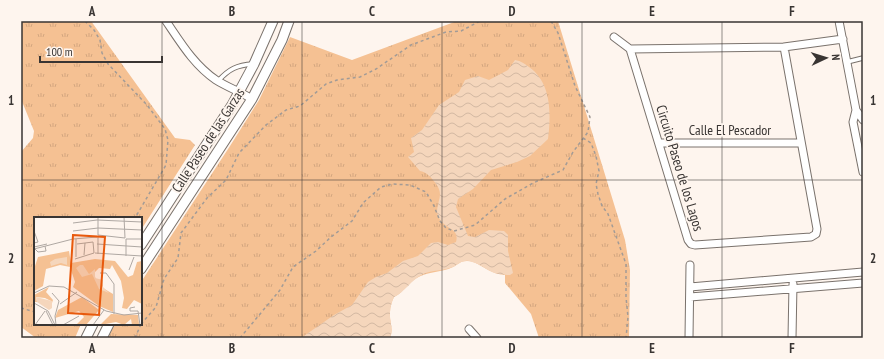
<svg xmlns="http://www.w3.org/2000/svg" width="884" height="359" font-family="'PT Sans Narrow',sans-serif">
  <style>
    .grass { fill: url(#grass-tufts) }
    .water { fill: url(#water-waves) }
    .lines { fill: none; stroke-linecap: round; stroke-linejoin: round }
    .service-casing { stroke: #7a726c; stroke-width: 5.5 }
    .minor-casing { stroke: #7a726c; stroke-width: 9 }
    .tertiary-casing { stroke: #7a726c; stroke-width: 11 }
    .path { stroke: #a29b96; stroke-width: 1.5; stroke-dasharray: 3 3; stroke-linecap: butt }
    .service { stroke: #fff; stroke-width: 3.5 }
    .minor { stroke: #fff; stroke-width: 7 }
    .tertiary { stroke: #fff; stroke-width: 9 }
    .grid { fill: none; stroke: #393533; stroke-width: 1; stroke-opacity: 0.55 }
    .labels { text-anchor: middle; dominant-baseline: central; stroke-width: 3.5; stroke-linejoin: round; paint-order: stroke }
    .street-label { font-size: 14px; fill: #393533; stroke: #fef5ee }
    .inset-road { fill: none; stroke: #afa8a3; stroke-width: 1 }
    .view { fill: #e8590c; fill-opacity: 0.15; stroke: #e8590c; stroke-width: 2 }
    .inset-edge { fill: none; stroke: #393533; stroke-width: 2 }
    .neatline { fill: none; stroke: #393533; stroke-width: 1.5 }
    .grid-label { font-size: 13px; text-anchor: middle; font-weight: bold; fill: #393533 }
  </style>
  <defs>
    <pattern id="grass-tufts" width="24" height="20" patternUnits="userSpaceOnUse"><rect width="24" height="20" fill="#f5c193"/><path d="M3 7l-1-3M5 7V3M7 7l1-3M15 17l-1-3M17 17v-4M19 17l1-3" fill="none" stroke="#d3a67f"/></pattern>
    <pattern id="water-waves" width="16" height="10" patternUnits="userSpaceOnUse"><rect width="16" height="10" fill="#f5d6bc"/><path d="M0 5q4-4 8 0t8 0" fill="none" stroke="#d3b8a2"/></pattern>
  </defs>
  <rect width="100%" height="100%" fill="#fef5ee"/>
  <path class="grass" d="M21 21H91L175 138 190 140 195 145 141 230V218H35V324H81L75 338H36L21 327V152L33 138 34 131 21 99Z
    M457 21H558L625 240 630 270 629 338H539L531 314 505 283V275C501 274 496 274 493 272 484 269 477 261 467 261 460 261 459 264 453 267 441 273 427 271 415 279 407 284 403 293 394 297 392 301 390 307 390 312 389 322 394 328 390 338H108L115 324H141V282L230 146 259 100 290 37 352 60Z"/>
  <path class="water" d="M515 60C521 61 525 64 529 67 552 83 551 115 548 139L530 156 517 162 491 170 473 189 458 199 456 207 468 236 475 237 489 230 504 231 508 235V251L513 273 510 275C504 275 496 274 492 272 484 268 478 263 469 261 462 260 459 264 453 267 443 271 432 270 423 274 411 280 405 292 394 297 392 301 390 307 390 312 389 322 394 328 390 338H301L334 315 352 305 368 282 376 277 387 273 403 261 418 256 431 243 438 242 448 245 456 242C459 231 451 230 444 224 440 221 438 217 437 212 438 197 445 194 433 180 430 176 426 172 420 171L408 157 414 152 411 138 422 130 439 105 459 92 465 80 478 76 489 80 508 70Z"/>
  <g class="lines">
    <defs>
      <path id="service" d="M847 62 863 58
        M218 81C229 69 237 65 253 64"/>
      <path id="minor" d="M166 21C181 43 194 65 216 80 227 87 241 92 252 99
        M839 21 856 110 853 122 863 172
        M614 37 630 49 688 240 691 244 695 245 811 237 816 234 817 229 784 47
        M630 49 784 47 843 39
        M856 110 863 120
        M659 143H800
        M690 287 863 272
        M690 297 863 283
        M469 329 477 338
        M689 338 690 265
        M792 338 793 284"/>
      <path id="tertiary" d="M141 245 232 105 254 64 273 21
        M141 269 252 99 282 40 289 21
        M86 338 93 324
        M102 338 109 324"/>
    </defs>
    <use href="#service" class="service-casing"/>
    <use href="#minor" class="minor-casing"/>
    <use href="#tertiary" class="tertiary-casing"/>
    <path class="path" d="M85 21 94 30 100 40 102 53 108 64 147 105 165 129 168 140 166 165 135 218
      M583 138 591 143 596 156 599 171 596 184 598 194 602 206 608 214 626 264V297L628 317 626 338
      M21 308 35 312
      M141 324 156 307 164 279 178 258 181 233 207 198 226 180 239 153 266 125 286 110 300 106 326 84 337 80 360 77 376 69 411 45 446 32 461 31 480 21
      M135 338 141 324
      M240 338 280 290 293 267 316 251 331 237 352 221 363 203 381 187 393 184 410 185 426 192 434 206 440 221 446 228 454 231 475 225 505 199 533 183 563 170 573 152 588 132 590 117 575 86 558 33 551 21"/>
    <use href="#service" class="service"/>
    <use href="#minor" class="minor"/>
    <use href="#tertiary" class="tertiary"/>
  </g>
  <path class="grid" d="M162 21V338M302 21V338M442 21V338M582 21V338M722 21V338M21 180H863"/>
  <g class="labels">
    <g class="street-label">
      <text x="730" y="130">Calle El Pescador</text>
      <text transform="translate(208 140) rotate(-57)">Calle Paseo de las Garzas</text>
      <text transform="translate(680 168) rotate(73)">Circuito Paseo de los Lagos</text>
    </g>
  </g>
  <g transform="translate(34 217)">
    <rect width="108" height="108" fill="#fef5ee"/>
    <path d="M35 34 37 46 61 42 81 44 94 60 99 58 103 45 108 44V87L100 83 93 92 88 91 90 81 87 64 78 48 76 52 65 51 60 56 62 63H69V71L79 77V95L65 89 39 70 41 65 36 50 26 48 12 52 9 69 0 74V52L4 40ZM15 70 12 75 19 83 17 89 14 87 17 84 11 81 2 80 3 85H0V78ZM48 80 65 93 52 108H42L50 100 45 94 21 101 24 93ZM77 97 104 98 105 107 98 108 97 102 90 108 82 105 66 108Z" fill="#f5c193"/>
    <path d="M33 40V48L27 46 17 49 16 45 21 42ZM46 48H49L55 57 61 52V61L69 63 68 69 75 76 65 72 58 57 48 60 42 51ZM2 80 18 84V91L15 93 3 85Z" fill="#f5d6bc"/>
    <path class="inset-road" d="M64 0V18M90 0 91 21M39 6 63 3 108 5M0 14 4 25 0 26M39 14 64 11 108 13M64 18 91 21M64 20V37M92 22V39M92 22H108M63 27 108 30M0 30 13 27M0 32 39 22 63 20M1 32 4 35 12 34 11 29M61 36 108 39M50 38 51 26M42 40V22M41 42 60 36 59 25 43 27M95 53 100 40M66 56H72L80 67V97M0 76 15 69 30 70 72 94 90 98 108 96M18 76 25 84 21 99 22 108M0 86 14 94 21 108M26 87 43 75M101 90 96 91V94H104L106 108M12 94 19 108M1 108 11 94M29 108 45 99M59 108 70 93"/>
    <path class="view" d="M39 18 71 20 65 98 34 96Z"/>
    <rect width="108" height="108" class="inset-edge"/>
  </g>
  <rect width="884" height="359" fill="none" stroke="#fef5ee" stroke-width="44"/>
  <g transform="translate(826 58) rotate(86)" stroke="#fef5ee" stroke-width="3" paint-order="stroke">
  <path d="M0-3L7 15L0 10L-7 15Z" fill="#393533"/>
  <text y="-6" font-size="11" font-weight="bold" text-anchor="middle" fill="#393533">N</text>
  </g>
  <path d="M40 56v6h122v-6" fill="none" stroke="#393533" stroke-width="2"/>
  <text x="46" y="56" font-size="12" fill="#393533" stroke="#fef5ee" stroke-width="3" paint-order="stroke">100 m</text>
  <rect x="22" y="22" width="840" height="315" class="neatline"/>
  <g class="grid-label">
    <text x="92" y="16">A</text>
    <text x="232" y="16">B</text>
    <text x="372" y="16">C</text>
    <text x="512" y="16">D</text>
    <text x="652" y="16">E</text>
    <text x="792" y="16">F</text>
    <text x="11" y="105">1</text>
    <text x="873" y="105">1</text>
    <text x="11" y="263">2</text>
    <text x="873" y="263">2</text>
    <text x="92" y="353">A</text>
    <text x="232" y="353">B</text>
    <text x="372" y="353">C</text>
    <text x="512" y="353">D</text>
    <text x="652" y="353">E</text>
    <text x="792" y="353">F</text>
  </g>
</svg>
